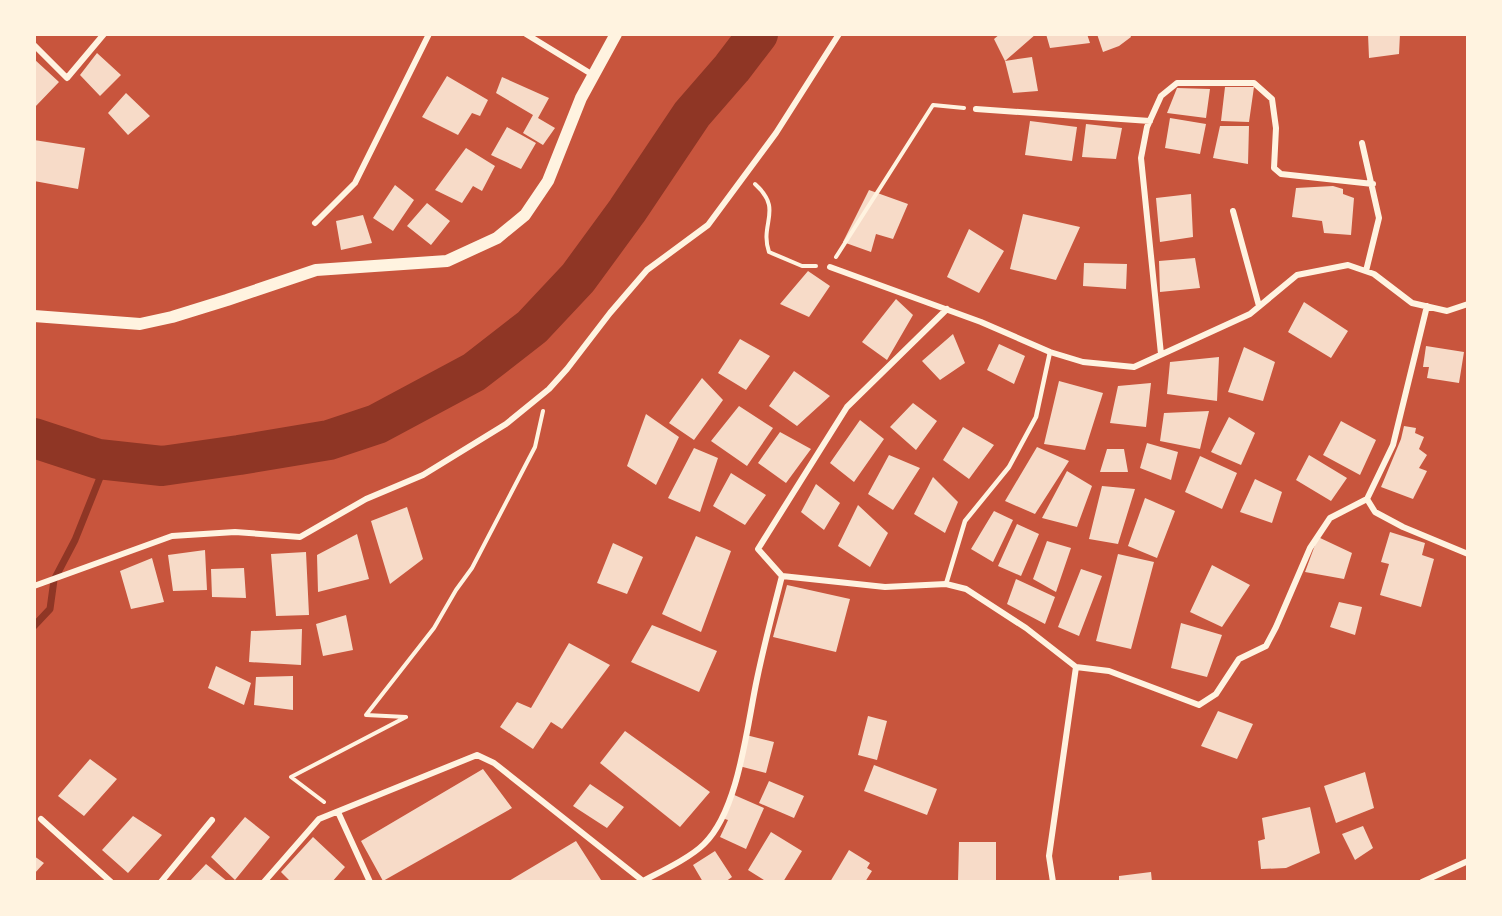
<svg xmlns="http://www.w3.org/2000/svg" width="1502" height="916" font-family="'Roboto Condensed',sans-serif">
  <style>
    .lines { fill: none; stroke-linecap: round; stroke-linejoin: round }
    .stream { stroke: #8f3625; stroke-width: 7 }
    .river { stroke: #8f3625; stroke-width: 40 }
    .building { fill: #f7dbc8 }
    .path { stroke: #fff3e0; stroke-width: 4 }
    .service { stroke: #fff3e0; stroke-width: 4.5 }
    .minor { stroke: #fff3e0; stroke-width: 6 }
    .secondary { stroke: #fff3e0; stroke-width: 12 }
  </style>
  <rect width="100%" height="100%" fill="#c8553d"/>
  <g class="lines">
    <path class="stream" d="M34 626 50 609 54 580 75 540 107 460"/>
    <path class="river" d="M34 438 98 459 162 466 239 455 329 440 377 424 474 372 532 327 578 278 627 211 692 114 732 68 758 34"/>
  </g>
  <path class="building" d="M1000 34H1036L1005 61 994 39Z
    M1046 34H1087L1090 43 1050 48Z
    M1097 34H1130L1131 37 1119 46 1103 52Z
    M1368 34H1400L1399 54 1369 58Z
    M97 53 121 75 100 96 80 75Z
    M1032 57 1038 91 1013 93 1005 61Z
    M34 59 59 82 34 108Z
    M447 76 488 100 480 116 472 113 458 135 422 117Z
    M502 77 549 98 538 118 555 128 543 145 523 133 533 115 496 93Z
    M1225 87H1254L1249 122 1221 121Z
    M1177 88 1210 89 1206 118 1167 113Z
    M126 93 150 116 128 135 108 113Z
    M1170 118 1206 124 1200 154 1165 148Z
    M1030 121 1077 127 1072 161 1025 155Z
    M1086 124 1122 128 1116 159 1082 157Z
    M1220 126H1249L1248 164 1213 158Z
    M507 127 536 143 521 169 491 155Z
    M34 140 85 148 78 189 34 181Z
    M466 148 495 166 482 191 473 186 462 203 435 190Z
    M395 185 414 200 393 231 373 218Z
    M1333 186 1343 189V194L1354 198 1351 235 1324 233 1322 221 1292 217 1296 188Z
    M869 190 908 204 893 239 876 234 871 252 843 242Z
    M1191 194 1193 237 1160 242 1156 198Z
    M427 203 450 221 431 245 407 226Z
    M1023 214 1080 227 1056 280 1010 269Z
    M363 215 372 243 341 250 336 221Z
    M969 229 1004 251 979 293 947 277Z
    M1195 258 1200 288 1160 292 1159 261Z
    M1084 263 1127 264 1126 289 1083 286Z
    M808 271 830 286 809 317 780 304Z
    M896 299 913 315 887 360 862 342Z
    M1304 302 1348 331 1331 358 1288 332Z
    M953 334 965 363 940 380 922 361Z
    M740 339 770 356 746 390 718 373Z
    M999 344 1025 356 1014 384 987 370Z
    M1426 346 1464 352 1459 383 1427 378 1429 367H1423Z
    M1244 347 1275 362 1263 401 1228 392Z
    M1219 357 1217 401 1167 394 1170 362Z
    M794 371 830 396 797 426 769 406Z
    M702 378 723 400 694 440 669 423Z
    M1059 381 1103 393 1085 450 1044 444Z
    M1151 383 1146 427 1110 423 1118 386Z
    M913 403 937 421 916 450 890 427Z
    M739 406 773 428 747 466 711 441Z
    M1209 411 1200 449 1160 441 1164 413Z
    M646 414 679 437 656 485 627 466Z
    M1229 417 1255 433 1241 465 1211 452Z
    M860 420 884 439 854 482 830 463Z
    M1341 421 1376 440 1360 475 1323 455Z
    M1404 426 1416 428 1415 433 1424 437 1419 449 1427 455 1419 468 1427 471 1413 499 1381 487 1401 439Z
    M963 427 994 445 969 479 943 460Z
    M780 432 811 449 786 483 758 463Z
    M1147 443 1178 452 1171 480 1140 468Z
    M1037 447 1069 461 1035 514 1005 501Z
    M694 448 718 458 700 512 668 498Z
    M1107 449H1124L1128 472H1100Z
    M889 455 920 468 893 510 868 494Z
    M1309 455 1347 478 1331 501 1296 480Z
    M1200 456 1237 473 1222 509 1185 492Z
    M1067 471 1092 486 1077 527 1042 518Z
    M731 473 766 495 745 525 713 506Z
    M933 477 958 502 945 533 914 514Z
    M1255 479 1282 492 1272 523 1240 512Z
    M816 484 840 503 824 530 801 512Z
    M1102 486 1135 489 1118 544 1089 539Z
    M1145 498 1175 511 1157 558 1128 546Z
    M858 505 888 533 870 567 838 546Z
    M407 507 423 559 390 584 371 521Z
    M994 511 1013 520 993 562 971 549Z
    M1017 524 1039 534 1021 576 998 566Z
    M1390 532 1425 543 1422 555 1434 559 1421 607 1380 595 1389 564 1381 562Z
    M357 534 369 579 318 592 317 555Z
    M696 536 731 551 701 632 662 614Z
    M1318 537 1352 553 1344 579 1305 572Z
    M1047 541 1071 548 1056 592 1033 579Z
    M613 543 643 557 627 594 597 583Z
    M205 550 207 590 173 591 168 555Z
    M306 552 309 615 276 616 271 554Z
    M1118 554 1154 562 1131 649 1096 641Z
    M152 558 164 602 131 609 120 571Z
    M1212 565 1250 585 1222 627 1190 612Z
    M244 568 246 598 212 597 211 569Z
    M1081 569 1102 576 1079 636 1058 627Z
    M1016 579 1055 597 1045 624 1007 604Z
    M787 585 850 599 836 652 773 637Z
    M1339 602 1362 607 1355 635 1330 627Z
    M346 615 353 650 323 656 316 624Z
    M1181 623 1222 635 1207 677 1171 668Z
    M652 625 717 651 699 692 631 662Z
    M302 629 301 665 249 662 251 631Z
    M569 643 610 665 562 729 551 722 533 749 500 727 517 702 531 708Z
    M216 666 251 683 244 705 208 688Z
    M293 676V710L254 705 256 677Z
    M1218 711 1253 724 1237 759 1201 746Z
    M868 716 887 721 877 760 858 755Z
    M625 731 710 792 680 827 600 763Z
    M746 735 774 742 766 773 739 766Z
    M90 759 117 779 84 816 58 796Z
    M874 765 937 789 927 815 864 791Z
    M483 769 512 808 383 881 361 841Z
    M1365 772 1374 808 1336 823 1324 786Z
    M769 781 804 796 794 818 759 803Z
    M590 784 624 807 607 828 573 806Z
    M732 794 764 808 746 849 720 837 728 820 722 818Z
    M1310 807 1320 853 1286 868 1261 869 1258 841 1265 839 1262 818Z
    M133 816 162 835 128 873 102 850Z
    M245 817 270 837 235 880 211 857Z
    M1363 826 1373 848 1355 860 1342 834Z
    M771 832 802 851 783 882H767L748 870Z
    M313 837 345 867 332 882H291L281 872Z
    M576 841 601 880 507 882Z
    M959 842H996V881L958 882Z
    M849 850 870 863 867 868 872 871 865 882H830Z
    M715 851 732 877 725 882H703L693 865Z
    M34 856 44 863 34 874Z
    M206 864 228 882H189Z
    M1151 872 1152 882H1119V876Z"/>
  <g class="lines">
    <path class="path" d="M755 184C784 210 759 223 769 252L802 266H816
      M836 257 933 105 964 108
      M324 802 291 777 406 717 366 715 434 628 456 590 472 568 535 447 543 411"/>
    <path class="service" d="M946 584 965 521 1009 467 1036 417 1050 352"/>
    <path class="minor" d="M526 34 593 75
      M34 45 67 78 104 34
      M976 109 1150 121
      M1362 143 1379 218 1366 271
      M1233 211 1259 306
      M315 223 355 183 429 34
      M830 267 981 322 1050 352 1083 362 1134 367 1250 314 1297 275 1348 265 1374 274 1412 303 1447 311 1468 304
      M1161 354 1141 158 1147 127 1161 96 1177 83H1254L1272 99 1276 128 1274 168 1281 174 1373 184
      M1367 499 1375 512 1403 527 1468 554
      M782 576 758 549 847 407 947 309
      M34 586 172 536 235 532 300 537 366 499 423 475 506 424 549 389 567 369 610 313 647 270 708 225 776 133 839 34
      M1076 667 1109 671 1199 705 1216 694 1239 659 1266 646 1276 627 1310 548 1330 518 1367 499 1393 445 1427 306
      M338 812 370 882
      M41 819 111 882
      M161 882 212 820
      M264 882 319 819 477 755 494 763 643 881
      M641 882C660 872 690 858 704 844 739 810 747 725 757 679 764 645 773 611 782 576L885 587 946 584 966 589 1026 628 1076 667 1049 856 1053 882
      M1422 882 1468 861"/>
    <path class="secondary" d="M34 316 140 324 172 317 227 300 316 270 447 261 497 238 525 215 548 181 581 98 616 34"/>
  </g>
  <rect width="1502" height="916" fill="none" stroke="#fff3e0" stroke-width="72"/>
</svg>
